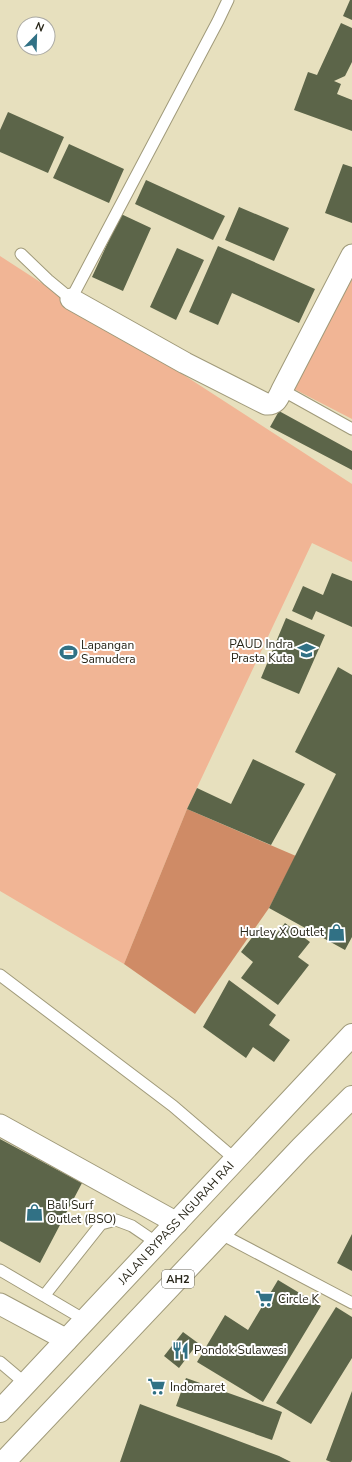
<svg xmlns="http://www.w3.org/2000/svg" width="352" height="1462" font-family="'Nunito Sans',sans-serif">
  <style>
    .green { fill: #f1b595 }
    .forest { fill: #cf8b66 }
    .building { fill: #5c6549 }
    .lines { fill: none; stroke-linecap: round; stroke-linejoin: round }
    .lane-casing { stroke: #a09a7a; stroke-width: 13 }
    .street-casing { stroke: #a09a7a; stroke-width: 23 }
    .highway-casing { stroke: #a09a7a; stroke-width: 24 }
    .lane { stroke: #fff; stroke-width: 11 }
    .street { stroke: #fff; stroke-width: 21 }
    .highway { stroke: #fff; stroke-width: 22 }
    .labels { text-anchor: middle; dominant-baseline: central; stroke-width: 4; stroke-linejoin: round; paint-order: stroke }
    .shield { fill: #fff; stroke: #68665d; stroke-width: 1 }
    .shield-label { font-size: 11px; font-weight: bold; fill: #272518 }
    .poi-label { font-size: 12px; fill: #272518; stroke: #fff; text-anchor: start }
    .street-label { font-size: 12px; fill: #272518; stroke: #fff }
  </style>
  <rect width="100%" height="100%" fill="#e7e0be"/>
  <path class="green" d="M0 256 352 484V562L312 543 187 809 124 964 0 891Z
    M352 279V419L292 388Z"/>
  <path class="forest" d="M187 809 296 856 269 908 195 1014 124 964Z"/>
  <path class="building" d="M350 0H352V20L343 16Z
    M341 23 352 28V62L345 76 334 81 341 84 337 94 352 100V131L294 110 308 72 317 75Z
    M8 112 64 137 48 173 0 152V130Z
    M69 144 124 169 109 203 53 178Z
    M343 164 352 167V223L325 213Z
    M146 180 225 216 213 240 135 204Z
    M239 207 289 228 274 261 225 240Z
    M121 214 151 228 123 291 92 277Z
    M218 246 315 289 299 323 232 293 218 325 189 312Z
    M177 248 204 260 176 320 150 307Z
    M279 411 352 451V470L270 427Z
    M332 573 352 581V627L316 611 312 620 292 611 303 586 323 595Z
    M286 618 325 635 299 694 261 678Z
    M338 667 352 675V937L345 950 269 908 336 774 295 752Z
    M253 759 305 784 271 845 187 809 197 788 231 804Z
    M285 923 310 942 298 957 309 965 278 1005 241 978 253 962 241 952 260 927 274 937Z
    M229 980 276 1015 269 1025 290 1040 274 1062 253 1047 246 1058 203 1027Z
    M0 1139 82 1183 40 1263 0 1241Z
    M352 1234V1271L337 1263Z
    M278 1280 321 1306 263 1402 197 1362 225 1315 248 1330Z
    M336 1307 352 1317V1358L311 1424 276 1403Z
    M183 1332 198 1343 179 1368 164 1356Z
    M186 1378 282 1412 272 1440 176 1406Z
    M352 1391V1460L351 1462H331L326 1460Z
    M140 1404 279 1456 291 1462H120Z"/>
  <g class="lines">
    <defs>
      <path id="lane" d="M21 254 48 280 71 299 218 21 228 0
        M282 390 352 429
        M0 975 173 1106 236 1160
        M221 1234 352 1303
        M0 1270 85 1320
        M44 1296 101 1224 116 1220 132 1226 157 1243
        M0 1362 26 1384"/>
      <path id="street" d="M71 299 185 363 266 404C276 405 278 398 282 390L352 255
        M0 1125 177 1223
        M0 1304 67 1340"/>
      <path id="highway" d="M0 1411 352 1035
        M4 1462 301 1148 352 1097"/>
    </defs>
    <use href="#lane" class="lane-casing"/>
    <use href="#street" class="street-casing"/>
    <use href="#highway" class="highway-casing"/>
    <use href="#lane" class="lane"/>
    <use href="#street" class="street"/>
    <use href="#highway" class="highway"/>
  </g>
  <defs>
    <symbol id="school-bare" viewBox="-9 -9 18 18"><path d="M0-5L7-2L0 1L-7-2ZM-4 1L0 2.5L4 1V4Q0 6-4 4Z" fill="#317185" stroke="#fff" stroke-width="2.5" paint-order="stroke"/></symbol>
    <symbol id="stadium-bare" viewBox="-9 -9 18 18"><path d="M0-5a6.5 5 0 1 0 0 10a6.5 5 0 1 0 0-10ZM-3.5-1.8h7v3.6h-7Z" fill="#317185" stroke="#fff" stroke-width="2.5" paint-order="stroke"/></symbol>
    <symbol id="shop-bare" viewBox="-9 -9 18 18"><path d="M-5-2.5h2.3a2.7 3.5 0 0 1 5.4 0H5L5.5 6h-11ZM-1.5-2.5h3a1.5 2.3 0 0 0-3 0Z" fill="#317185" stroke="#fff" stroke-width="2.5" paint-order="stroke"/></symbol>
    <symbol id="supermarket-bare" viewBox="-9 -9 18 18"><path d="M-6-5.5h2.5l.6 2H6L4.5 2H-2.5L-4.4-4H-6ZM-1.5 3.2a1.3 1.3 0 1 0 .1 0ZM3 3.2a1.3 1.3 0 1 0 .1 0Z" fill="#317185" stroke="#fff" stroke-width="2.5" paint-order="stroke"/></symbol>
    <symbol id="restaurant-bare" viewBox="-9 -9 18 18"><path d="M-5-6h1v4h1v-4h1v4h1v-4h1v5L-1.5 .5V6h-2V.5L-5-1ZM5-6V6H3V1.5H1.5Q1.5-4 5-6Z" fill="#317185" stroke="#fff" stroke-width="2.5" paint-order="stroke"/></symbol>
  </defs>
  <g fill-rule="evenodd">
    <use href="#school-bare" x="294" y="638" width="25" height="25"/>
    <use href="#stadium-bare" x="56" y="640" width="25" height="25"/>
    <use href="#shop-bare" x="324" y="920" width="25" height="25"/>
    <use href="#shop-bare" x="22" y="1200" width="25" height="25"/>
    <use href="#supermarket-bare" x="252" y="1286" width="25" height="25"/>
    <use href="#restaurant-bare" x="168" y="1338" width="25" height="25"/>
    <use href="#supermarket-bare" x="144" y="1374" width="25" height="25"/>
  </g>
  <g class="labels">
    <rect class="shield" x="162" y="1270" width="32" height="18" rx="3"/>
    <g class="shield-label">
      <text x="178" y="1279">AH2</text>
    </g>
    <g class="poi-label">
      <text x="293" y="644" text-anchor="end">PAUD Indra<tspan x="293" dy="14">Prasta Kuta</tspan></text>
      <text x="81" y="645">Lapangan<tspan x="81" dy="14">Samudera</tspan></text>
      <text x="324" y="932" text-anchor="end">Hurley X Outlet</text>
      <text x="47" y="1205">Bali Surf<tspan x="47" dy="14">Outlet (BSO)</tspan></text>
      <text x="278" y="1299">Circle K</text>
      <text x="194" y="1350">Pondok Sulawesi</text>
      <text x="170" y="1387">Indomaret</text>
    </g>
    <g class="street-label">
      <text transform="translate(176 1223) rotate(-47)">JALAN BYPASS NGURAH RAI</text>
    </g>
  </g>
  <g transform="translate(36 36) rotate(23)"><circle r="19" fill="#ffffff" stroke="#a9a8a3"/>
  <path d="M0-3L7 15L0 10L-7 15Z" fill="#317185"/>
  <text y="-6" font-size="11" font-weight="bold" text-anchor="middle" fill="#272518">N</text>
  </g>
</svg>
